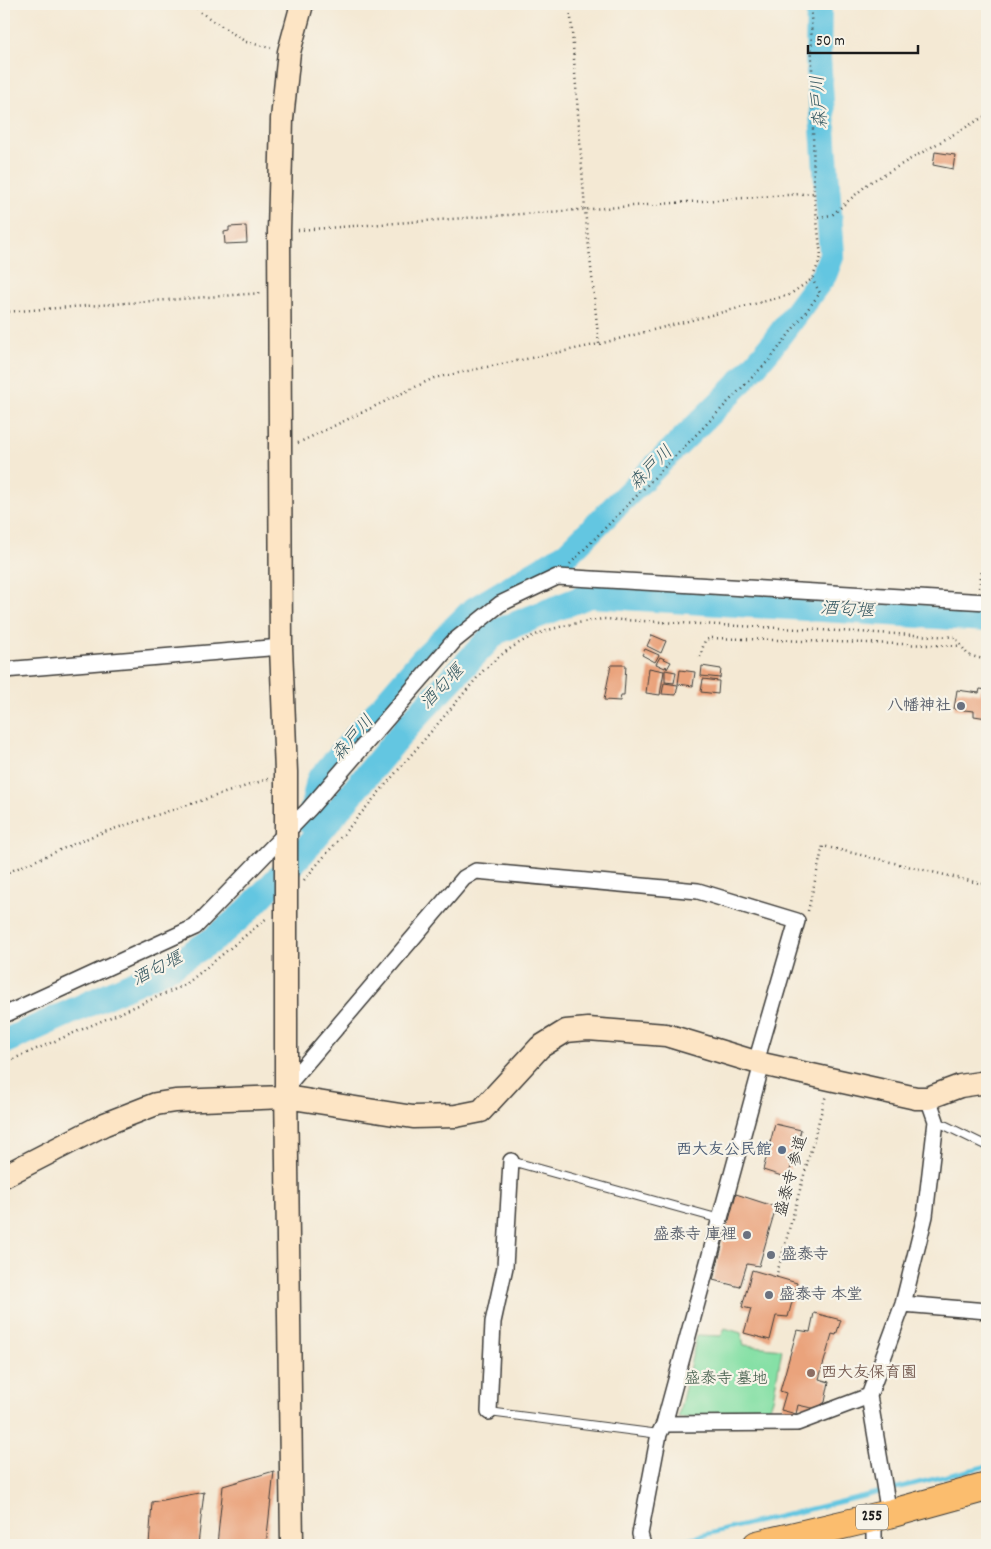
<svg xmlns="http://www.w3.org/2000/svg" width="991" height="1549" font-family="Dekko,'Klee One',sans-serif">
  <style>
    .green { fill: #86e0a6; stroke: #517e61 }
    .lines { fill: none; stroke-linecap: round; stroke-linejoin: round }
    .stream { stroke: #63c6e1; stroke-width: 4.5 }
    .river { stroke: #63c6e1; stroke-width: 26 }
    .building { fill: #eaa37c }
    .lane-casing { stroke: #3c3b38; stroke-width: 10 }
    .street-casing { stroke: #3c3b38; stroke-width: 18 }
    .secondary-casing { stroke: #3c3b38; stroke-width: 25 }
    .highway-casing { stroke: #3c3b38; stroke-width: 30 }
    .path { stroke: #3c3b38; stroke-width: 2.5; stroke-dasharray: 1 4; stroke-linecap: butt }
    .lane { stroke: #fff; stroke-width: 8 }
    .street { stroke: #fff; stroke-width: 15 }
    .secondary { stroke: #fde5c5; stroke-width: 22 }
    .highway { stroke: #fbbd6e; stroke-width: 28 }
    .worship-dot { fill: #6b7280; stroke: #f7f3e8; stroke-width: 2 }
    .service-dot { fill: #5c6f8a; stroke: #f7f3e8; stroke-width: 2 }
    .education-dot { fill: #8d6e63; stroke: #f7f3e8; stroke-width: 2 }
    .labels { text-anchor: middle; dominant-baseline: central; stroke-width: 4.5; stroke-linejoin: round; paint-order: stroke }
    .shield { fill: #f7f3e8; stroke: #5e5c59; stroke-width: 1 }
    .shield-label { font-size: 15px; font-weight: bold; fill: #1c1c1c }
    .worship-label { font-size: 16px; font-weight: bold; fill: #5b616d; stroke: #f7f3e8; text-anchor: end }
    .service-label { font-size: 16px; font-weight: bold; fill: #4e5e75; stroke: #f7f3e8; text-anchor: end }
    .street-label { font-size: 16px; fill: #1c1c1c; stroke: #f7f3e8 }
    .education-label { font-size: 16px; font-weight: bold; fill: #785e54; stroke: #f7f3e8; text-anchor: start }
    .park-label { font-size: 16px; fill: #3c5745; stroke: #f7f3e8 }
    .water-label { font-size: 18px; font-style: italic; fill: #355861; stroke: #f7f3e8 }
  </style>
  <rect width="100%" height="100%" fill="#f7f3e8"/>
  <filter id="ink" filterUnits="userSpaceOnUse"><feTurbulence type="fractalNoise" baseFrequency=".02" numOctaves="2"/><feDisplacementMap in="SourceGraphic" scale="10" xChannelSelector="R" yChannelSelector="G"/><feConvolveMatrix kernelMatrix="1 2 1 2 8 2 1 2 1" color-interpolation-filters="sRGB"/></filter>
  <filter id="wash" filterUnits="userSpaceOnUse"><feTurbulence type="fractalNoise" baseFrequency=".0096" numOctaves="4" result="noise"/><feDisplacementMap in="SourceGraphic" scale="20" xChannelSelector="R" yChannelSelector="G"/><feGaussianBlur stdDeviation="1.12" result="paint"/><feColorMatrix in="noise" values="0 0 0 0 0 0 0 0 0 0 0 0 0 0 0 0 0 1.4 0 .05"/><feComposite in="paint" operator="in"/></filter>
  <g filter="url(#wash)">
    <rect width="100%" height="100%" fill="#f4e9d4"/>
    <path class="green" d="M725 1328 741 1333 744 1345 782 1349 773 1399 766 1418H678L697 1335 721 1336Z"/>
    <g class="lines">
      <path class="stream" d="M662 1545 987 1466"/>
      <path class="river" d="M310 822 319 780 423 659 472 611 567 554 737 386 769 349 824 275 832 254 818 58 819 4
        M4 1042 172 966 214 939 245 913 303 852 411 722 496 632 590 595 987 619"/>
    </g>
    <g id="blocks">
      <path class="building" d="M935 152 955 155 953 169 933 165Z
        M246 226 247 243 225 244 224 232 229 231V227Z
        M652 635 666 641 661 653 647 646Z
        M645 649 659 655 655 662 642 655Z
        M660 657 671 662 667 669 666 666 665 668 656 664Z
        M611 665H626L624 695H621L620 701 604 700Z
        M702 666 721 669 720 678 701 676Z
        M649 668 664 671 660 695 646 693Z
        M665 670 676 672 674 683 665 682Z
        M680 670 695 672 693 686 678 684Z
        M703 679 719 681 718 694 701 692Z
        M664 683 678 685 676 695 662 694Z
        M980 689 987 690V718L974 716V711L954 709 957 690 979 693Z
        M775 1124 801 1130 788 1178 763 1170Z
        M736 1194 776 1207 759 1266 747 1264 740 1287 713 1280Z
        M752 1270 797 1283 788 1317 776 1316 770 1340 744 1333 751 1309 742 1307Z
        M814 1313 841 1320 836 1335 832 1334 819 1379 829 1382 825 1402 816 1409 798 1405 796 1414 781 1410 786 1393 780 1391 797 1330 810 1332Z
        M274 1471 266 1545H217L223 1486Z
        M204 1492 198 1545H149L152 1502Z"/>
    </g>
  </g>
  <g filter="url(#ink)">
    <use href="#blocks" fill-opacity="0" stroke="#3c3b38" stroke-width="1"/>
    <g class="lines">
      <defs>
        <path id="lane" d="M936 1121 987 1146
          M511 1161 720 1219
          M489 1412 659 1434"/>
        <path id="street" d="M4 670 281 647
          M4 1015 195 927 309 809 454 641 500 604 557 577 987 602
          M286 1087 464 878 476 871 698 891 797 921 756 1062
          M903 1304 987 1311
          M489 1412 493 1322 505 1267 511 1161
          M664 1424 797 1423 869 1396
          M889 1514 869 1396 903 1304 925 1216 936 1121 928 1098
          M643 1545 640 1534 659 1434 664 1424 762 1064
          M874 1545V1517"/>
        <path id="secondary" d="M4 1176 105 1124 156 1104 175 1101 286 1097 413 1117 456 1116 481 1111 540 1047 566 1031 588 1029 666 1035 762 1064 916 1098H928L960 1086 987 1082
          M292 1545 286 1087V772L281 647 279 231 282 119 289 52 302 4"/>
        <path id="highway" d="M757 1545 889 1514 987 1487"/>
      </defs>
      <use href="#lane" class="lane-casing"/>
      <use href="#street" class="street-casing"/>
      <use href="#secondary" class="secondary-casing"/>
      <use href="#highway" class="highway-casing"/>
      <path class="path" d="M194 4 200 12 246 42 271 48
        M570 4 585 210 599 344
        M818 217 832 215 869 183 987 115
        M298 230 814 193
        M4 312 262 293
        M298 443 434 378 599 344 789 295 812 279 821 257 814 193 811 4
        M570 564 771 358 820 293 812 279
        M979 588 987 540
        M700 657 705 640 712 638 962 646
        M4 874 95 835 268 779
        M304 880 483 671C521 634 553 626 603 619L955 637 968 655 987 660
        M808 911 823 846 987 885
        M4 1063 185 985 267 918
        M776 1277 826 1095"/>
      <use href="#lane" class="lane"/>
      <use href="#street" class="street"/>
      <use href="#secondary" class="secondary"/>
      <use href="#highway" class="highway"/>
    </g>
  </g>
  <g class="worship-dot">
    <circle cx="961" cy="706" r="5"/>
    <circle cx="747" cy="1235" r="5"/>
    <circle cx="771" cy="1255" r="5"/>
    <circle cx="769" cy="1295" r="5"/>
  </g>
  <circle class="service-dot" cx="782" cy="1150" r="5"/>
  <circle class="education-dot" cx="811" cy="1373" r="5"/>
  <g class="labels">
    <rect class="shield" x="856" y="1504.5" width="32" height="25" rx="4"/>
    <g class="shield-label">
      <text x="872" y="1517">255</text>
    </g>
    <g class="worship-label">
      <text x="951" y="706">八幡神社</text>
      <text x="737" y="1235">盛泰寺 庫裡</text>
      <text x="781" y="1255" text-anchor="start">盛泰寺</text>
      <text x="779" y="1295" text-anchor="start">盛泰寺 本堂</text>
    </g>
    <g class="service-label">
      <text x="772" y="1150">西大友公民館</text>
    </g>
    <g class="street-label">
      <text transform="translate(792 1176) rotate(-75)">盛泰寺 参道</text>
    </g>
    <g class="education-label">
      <text x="821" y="1373">西大友保育園</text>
    </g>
    <g class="park-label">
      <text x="726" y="1379">盛泰寺 墓地</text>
    </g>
    <g class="water-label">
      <text transform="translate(821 102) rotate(-94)">森戸川</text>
      <text transform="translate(652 469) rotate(-45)">森戸川</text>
      <text transform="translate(847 611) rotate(3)">酒匂堰</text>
      <text transform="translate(443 688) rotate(-46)">酒匂堰</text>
      <text transform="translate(354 739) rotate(-49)">森戸川</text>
      <text transform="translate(158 970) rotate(-27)">酒匂堰</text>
    </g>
  </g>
  <rect width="991" height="1549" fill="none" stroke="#f7f3e8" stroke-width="20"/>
  <path d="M808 45v8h110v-8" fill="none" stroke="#1c1c1c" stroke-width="2.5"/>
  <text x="816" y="45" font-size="15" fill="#1c1c1c" stroke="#f7f3e8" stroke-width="4" paint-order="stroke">50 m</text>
</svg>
